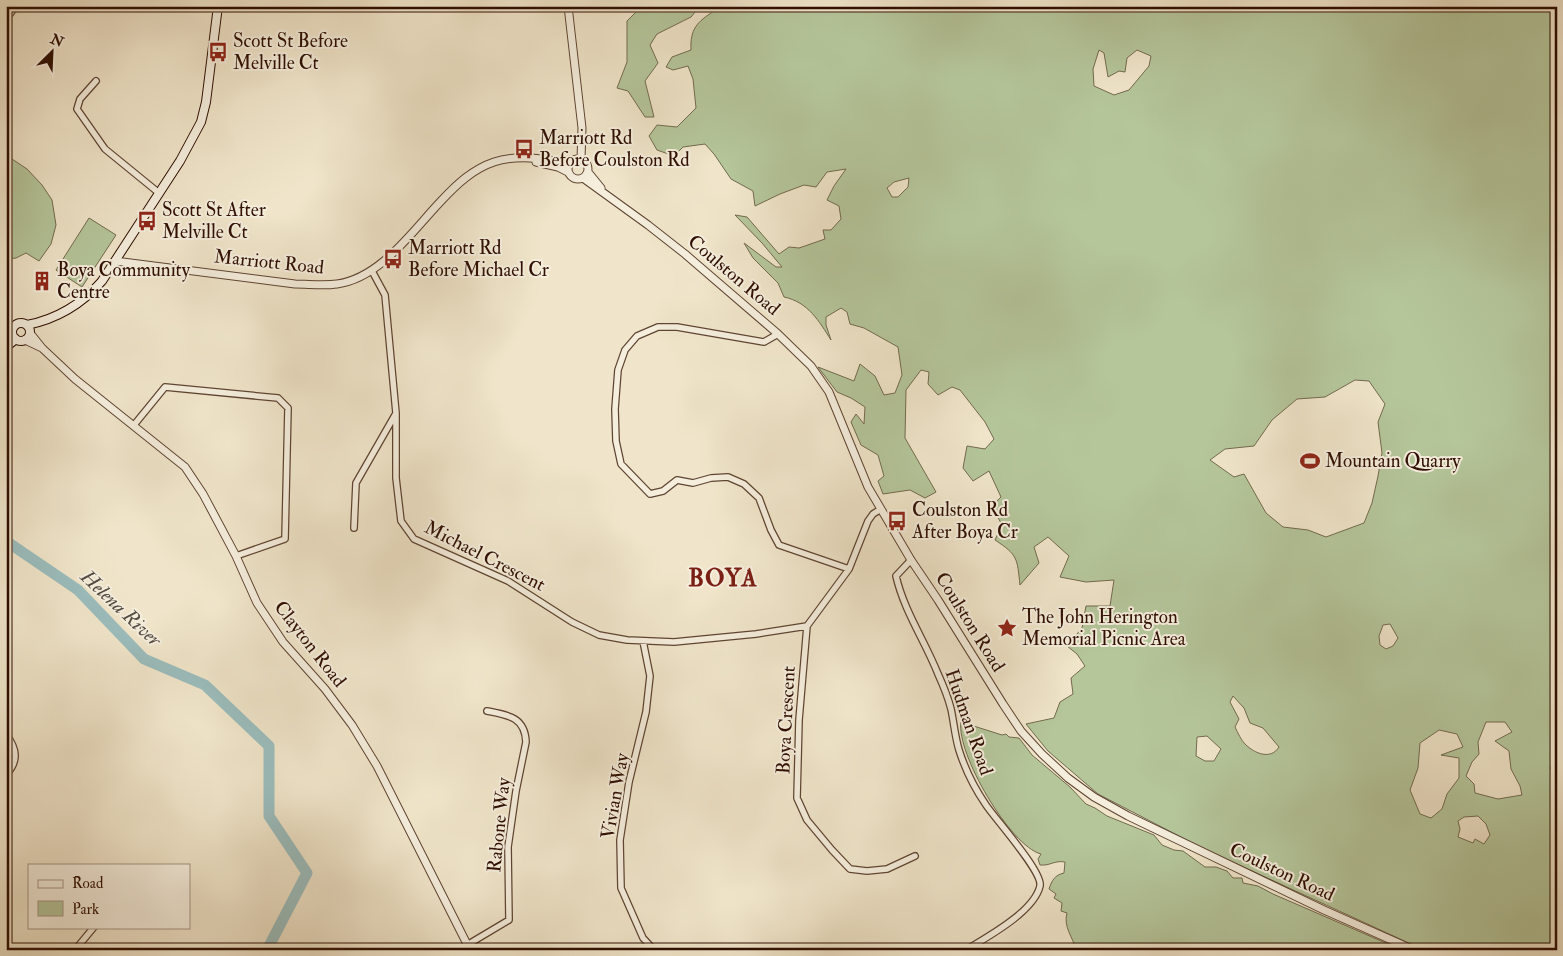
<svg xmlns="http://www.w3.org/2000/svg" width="1563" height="956" font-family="'IM FELL Double Pica',serif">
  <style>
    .green { fill: #b5c69b; stroke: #726a4e; fill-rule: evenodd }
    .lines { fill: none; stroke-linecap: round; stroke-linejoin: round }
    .river { stroke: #9bbdbd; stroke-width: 11 }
    .minor-casing { stroke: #5e4432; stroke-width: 8 }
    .tertiary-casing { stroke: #5e4432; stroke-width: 9 }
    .secondary-casing { stroke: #2e0e00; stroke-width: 10 }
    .minor { stroke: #f5eedd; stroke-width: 5.5 }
    .tertiary { stroke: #f5eedd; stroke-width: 7 }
    .secondary { stroke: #f5eedd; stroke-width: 8 }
    .labels { text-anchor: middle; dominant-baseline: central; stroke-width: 4; stroke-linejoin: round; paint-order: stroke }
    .poi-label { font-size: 19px; fill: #2e0e00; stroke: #f5eedd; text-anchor: start }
    .street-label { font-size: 19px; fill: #2e0e00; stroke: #f5eedd }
    .water-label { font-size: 20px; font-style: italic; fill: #544b42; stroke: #f5eedd }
    .district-label { font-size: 24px; font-weight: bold; letter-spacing: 1px; fill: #7a1f14; stroke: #f5eedd }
  </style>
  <rect width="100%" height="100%" fill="#f0e5ca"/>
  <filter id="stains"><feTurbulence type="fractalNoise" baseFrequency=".004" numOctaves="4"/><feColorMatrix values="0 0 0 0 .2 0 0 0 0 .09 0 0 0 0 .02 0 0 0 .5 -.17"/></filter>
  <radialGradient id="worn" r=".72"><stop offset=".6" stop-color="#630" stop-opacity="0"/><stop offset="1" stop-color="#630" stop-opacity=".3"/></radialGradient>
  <path class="green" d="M639 6H700L691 17 657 34 650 45 658 63 645 81 654 117H645L628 91 617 88 627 62V21L638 10Z
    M714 6H1557V762L1553 763 1550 768 1557 777V950H1431L1411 944 1204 849 1098 794 1048 751 1026 724 1054 718 1060 702 1073 694 1071 678 1085 666 1077 654 1067 646 1082 628 1086 606H1110L1114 580 1086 582 1060 577 1069 556 1048 537 1034 547 1039 563 1020 585C1017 558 1018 555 995 540L1002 525 992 506 1001 497 989 471 973 481 963 468 967 446 985 449 994 439 985 422 960 390 952 387 938 395 928 384 929 372 921 370 906 390 905 438 936 492 925 498 910 490 883 494 878 481 884 476 878 455 861 445 851 422 856 414 864 424 865 407 851 398 837 392 818 367 854 381 860 364 875 376 884 395 895 393 902 375 898 347 864 328 850 324 847 312 841 308 826 317V325L831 340C819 321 808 302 784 297L778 283 753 258 744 243 776 267H782L762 243 735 215 747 217 779 254 789 247 799 248 825 239 823 230H831L841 219 839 206 827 200 834 186 846 169 827 172 816 187 804 185 780 194 755 206 753 191 731 179 714 154 705 144 683 147 674 156 657 150 649 136 657 125 677 127 696 108 693 79 688 66 673 70 666 67 672 57 691 50C690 29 697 22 714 11ZM1099 50 1104 53 1108 77 1119 71 1125 72 1127 58 1137 50 1151 56 1149 66 1129 90 1114 95 1094 86 1093 69ZM909 178 908 187 898 197H892L887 188 894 182ZM1355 380 1369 381 1385 404 1378 422 1382 453 1378 476 1372 503 1364 523 1326 537 1308 530 1283 527 1266 513 1244 474 1234 477 1210 460 1225 449 1254 446 1272 420 1297 399 1325 397ZM1390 624 1398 638 1393 646 1386 649 1380 645 1379 636 1383 625ZM1233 696 1244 708 1250 723 1263 728 1279 747C1271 760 1255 754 1245 744 1241 740 1238 733 1235 727L1239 719 1230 702ZM1486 722H1505L1512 732 1495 741 1509 751 1511 769 1520 786 1522 795 1498 799 1475 793 1474 784 1466 776 1472 762 1479 754 1478 742ZM1439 730 1457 734 1463 747 1441 755 1459 758V778L1447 794 1442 809 1431 818 1420 814 1410 790 1418 768 1420 743ZM1207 736 1221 749 1214 761H1205L1196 756 1197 737ZM1478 816 1486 824 1490 835 1484 844 1475 839 1473 843 1458 837 1460 829 1458 821 1464 817Z
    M6 155 27 169 42 185 52 200 56 225 51 244 39 261 26 253 16 258 6 259Z
    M89 218 116 235 82 287 56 270Z
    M961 722 1002 735 1006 734 1009 737 1019 738 1032 755 1070 787 1086 804 1095 808 1107 816 1154 835 1162 845 1174 850 1183 851 1205 867H1216L1227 871 1233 878H1242L1243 883 1258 886 1273 894 1402 950H1076C1073 937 1063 927 1067 913L1061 911 1062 903 1054 898 1056 894 1049 889C1052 880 1055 875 1064 873L1065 862C1054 860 1051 866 1040 865L1038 859 1041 854C1010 846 956 753 961 722Z"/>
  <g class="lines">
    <path class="river" d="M6 541 78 590 144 659 205 685 269 746V816L307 873 267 950"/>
    <defs>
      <path id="minor" d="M6 19 16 6
        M96 81 80 99 77 109 105 149 159 193
        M372 271 385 295 396 413V478L401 521 414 539 508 581 572 622 599 635 627 640 674 642 756 634 807 626
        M778 334 764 342 677 327H658L637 336 625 350 618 370 615 409 616 441 621 464 650 494 663 491 677 480 693 483 711 478 728 477 744 484 759 498 771 530 779 545 849 569
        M134 425 165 387 278 398 288 408 285 539 236 556
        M881 509 873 514 868 521 849 569 807 626 799 720 797 798 807 820 832 850 850 869 867 871 887 869 915 856
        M354 528 356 483 395 415
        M911 560 896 576C904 611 925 641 938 674 943 685 948 697 951 709 954 723 955 737 959 750 965 769 975 789 986 805 996 820 1043 872 1040 886 1034 912 987 937 966 950
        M643 641 650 676 646 712 629 782 620 840 621 888 643 938 654 950
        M6 734C17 749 19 761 6 775
        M467 945 509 920 508 847 516 791 526 742C525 717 508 715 487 711
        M75 950 94 927"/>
      <path id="tertiary" d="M568 6 582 128 581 159
        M568 169a10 10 0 1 1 20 0a10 10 0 1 1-20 0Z
        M536 162 558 167 568 172
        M588 172 601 188
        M583 178 648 225 685 254 778 334 811 366 829 392 868 487 911 560 938 600 1003 704 1021 731 1042 754 1068 778 1094 797 1128 816 1324 910 1414 950
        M115 261 295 284C309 284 323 286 337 284 381 278 413 230 442 200 457 184 473 169 494 162 519 154 545 159 570 163
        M30 333 42 348 75 379 185 467 203 494 236 556 257 603 283 642 325 689 352 725 377 766 470 950
        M25 340 42 348"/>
      <path id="secondary" d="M12 332a9 9 0 1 1 18 0a9 9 0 1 1-18 0Z
        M27 325C57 319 82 304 102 281L180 161 201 122 206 102 218 6
        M6 347 16 339"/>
    </defs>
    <use href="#minor" class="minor-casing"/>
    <use href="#tertiary" class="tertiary-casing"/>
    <use href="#secondary" class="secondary-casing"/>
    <use href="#minor" class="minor"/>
    <use href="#tertiary" class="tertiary"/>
    <use href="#secondary" class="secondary"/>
  </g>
  <defs>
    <symbol id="bus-bare" viewBox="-9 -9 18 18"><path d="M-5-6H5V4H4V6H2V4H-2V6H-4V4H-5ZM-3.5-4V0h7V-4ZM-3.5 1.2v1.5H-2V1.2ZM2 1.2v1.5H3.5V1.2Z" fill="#8f2418" stroke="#f5eedd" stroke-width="2.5" paint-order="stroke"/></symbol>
    <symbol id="building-bare" viewBox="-9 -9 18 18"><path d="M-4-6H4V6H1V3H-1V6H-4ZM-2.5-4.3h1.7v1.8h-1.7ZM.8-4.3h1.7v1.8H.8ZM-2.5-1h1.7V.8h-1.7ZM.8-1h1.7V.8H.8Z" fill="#8f2418" stroke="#f5eedd" stroke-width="2.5" paint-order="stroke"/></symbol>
    <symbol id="stadium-bare" viewBox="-9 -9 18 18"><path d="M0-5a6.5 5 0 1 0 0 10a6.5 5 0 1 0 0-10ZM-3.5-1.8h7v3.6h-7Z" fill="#8f2418" stroke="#f5eedd" stroke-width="2.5" paint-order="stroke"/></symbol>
    <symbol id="sight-bare" viewBox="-9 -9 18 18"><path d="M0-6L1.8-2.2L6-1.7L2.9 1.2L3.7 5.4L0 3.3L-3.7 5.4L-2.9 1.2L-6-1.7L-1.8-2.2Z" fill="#8f2418" stroke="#f5eedd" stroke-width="2.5" paint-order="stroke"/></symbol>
  </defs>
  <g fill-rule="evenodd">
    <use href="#bus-bare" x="204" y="38" width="28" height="28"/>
    <use href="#bus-bare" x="510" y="135" width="28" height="28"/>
    <use href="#bus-bare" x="133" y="207" width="28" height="28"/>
    <use href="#bus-bare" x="379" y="245" width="28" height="28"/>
    <use href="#building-bare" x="28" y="267" width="28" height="28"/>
    <use href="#stadium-bare" x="1296" y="447" width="28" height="28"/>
    <use href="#bus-bare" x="883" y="507" width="28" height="28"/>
    <use href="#sight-bare" x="993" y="614" width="28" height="28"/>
  </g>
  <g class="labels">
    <g class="poi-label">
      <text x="233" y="41">Scott St Before<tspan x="233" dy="22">Melville Ct</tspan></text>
      <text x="539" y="138">Marriott Rd<tspan x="539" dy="22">Before Coulston Rd</tspan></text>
      <text x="162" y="210">Scott St After<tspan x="162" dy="22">Melville Ct</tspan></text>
      <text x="408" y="248">Marriott Rd<tspan x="408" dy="22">Before Michael Cr</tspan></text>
      <text x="57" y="270">Boya Community<tspan x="57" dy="22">Centre</tspan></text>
      <text x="1325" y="461">Mountain Quarry</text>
      <text x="912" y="510">Coulston Rd<tspan x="912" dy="22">After Boya Cr</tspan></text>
      <text x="1022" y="617">The John Herington<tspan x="1022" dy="22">Memorial Picnic Area</tspan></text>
    </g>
    <g class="street-label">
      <text transform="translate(269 262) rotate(6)">Marriott Road</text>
      <text transform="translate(734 275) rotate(40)">Coulston Road</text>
      <text transform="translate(485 556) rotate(27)">Michael Crescent</text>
      <text transform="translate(970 622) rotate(58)">Coulston Road</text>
      <text transform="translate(310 644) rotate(52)">Clayton Road</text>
      <text transform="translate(786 720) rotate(-87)">Boya Crescent</text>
      <text transform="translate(969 722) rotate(71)">Hudman Road</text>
      <text transform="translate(615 796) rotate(-80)">Vivian Way</text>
      <text transform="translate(499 825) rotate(-84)">Rabone Way</text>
      <text transform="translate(1282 872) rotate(25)">Coulston Road</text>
    </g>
    <g class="water-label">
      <text transform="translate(121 608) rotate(43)">Helena River</text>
    </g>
    <g class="district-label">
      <text x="723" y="578">BOYA</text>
    </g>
  </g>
  <rect width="1563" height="956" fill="none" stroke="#f0e5ca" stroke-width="25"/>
  <rect x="8" y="8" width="1548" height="941" fill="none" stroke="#2e0e00" stroke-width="2.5"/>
  <rect x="12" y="12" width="1538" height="931" fill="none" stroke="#2e0e00"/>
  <rect x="28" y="864" width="162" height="65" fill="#f5eedd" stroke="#a59485"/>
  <rect x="38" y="880" width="25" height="8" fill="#f5eedd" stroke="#a59485"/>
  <text x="72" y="888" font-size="15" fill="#2e0e00">Road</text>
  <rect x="38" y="901" width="25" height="15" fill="#b5c69b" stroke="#a59485"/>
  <text x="72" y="914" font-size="15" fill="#2e0e00">Park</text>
  <g transform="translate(52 52) rotate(24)" stroke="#f5eedd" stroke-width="4" paint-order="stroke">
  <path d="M0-4L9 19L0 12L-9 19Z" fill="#2e0e00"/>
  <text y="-8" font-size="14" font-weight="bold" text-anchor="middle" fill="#2e0e00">N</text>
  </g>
  <rect width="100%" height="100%" filter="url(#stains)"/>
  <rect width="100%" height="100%" fill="url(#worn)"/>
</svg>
